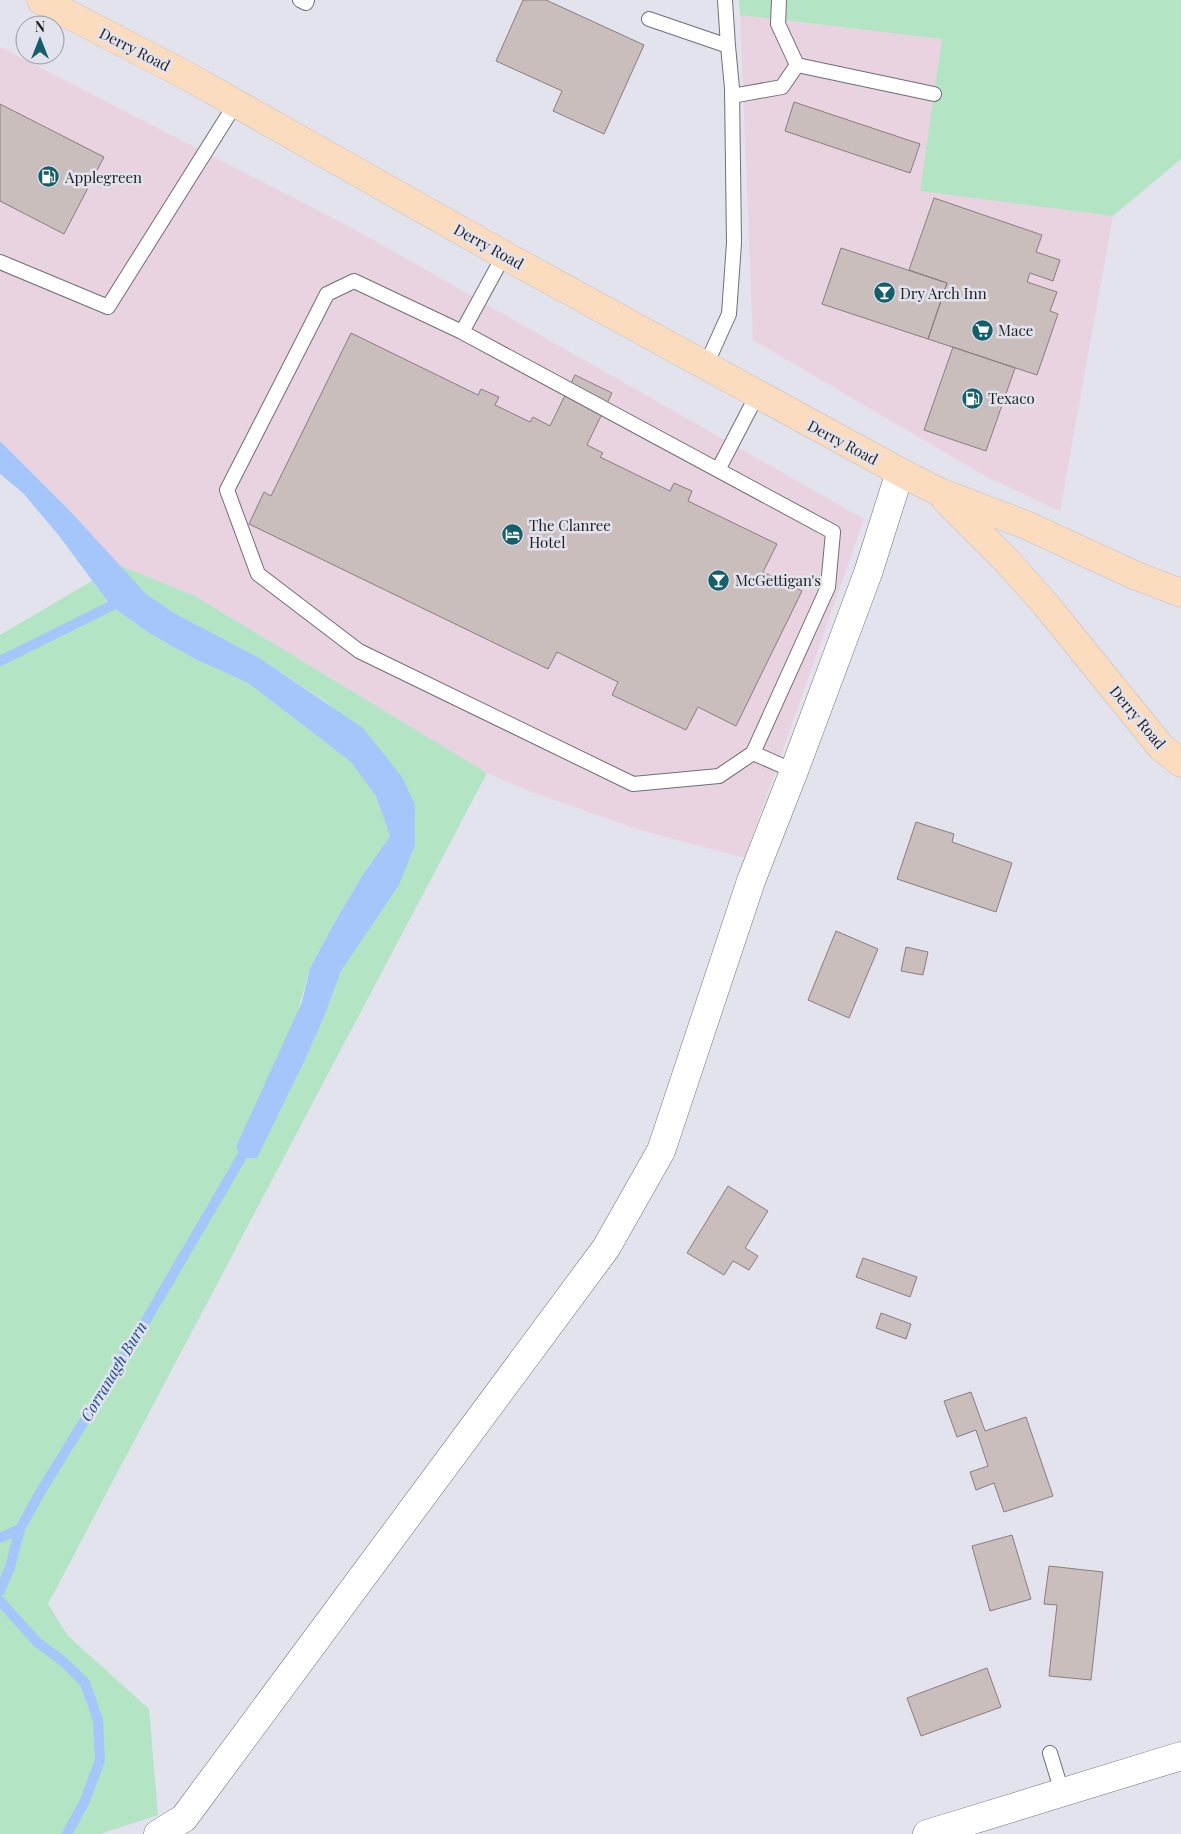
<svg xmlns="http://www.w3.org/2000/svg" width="1181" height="1834" font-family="'Playfair Display',serif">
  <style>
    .commercial { fill: #e9d3e0 }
    .green { fill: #b3e4c4 }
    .water { fill: #a5c6fa }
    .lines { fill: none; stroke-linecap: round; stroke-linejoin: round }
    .stream { stroke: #a5c6fa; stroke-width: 10 }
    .building { fill: #cabebc; stroke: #897d7c }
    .lane-casing { stroke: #6e6f78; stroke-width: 16 }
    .street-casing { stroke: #6e6f78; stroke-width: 29 }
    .primary-casing { stroke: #c1c1c2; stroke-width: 29 }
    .lane { stroke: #fff; stroke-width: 14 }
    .street { stroke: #fff; stroke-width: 28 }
    .primary { stroke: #fbdcbf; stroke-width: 28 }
    .labels { text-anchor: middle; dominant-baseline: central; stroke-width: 5; stroke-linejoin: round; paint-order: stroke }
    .street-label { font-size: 15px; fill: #222226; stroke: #e3e3ed }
    .poi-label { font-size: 15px; fill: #222226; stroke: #e3e3ed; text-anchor: start }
    .water-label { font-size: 16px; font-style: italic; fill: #184993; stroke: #e3e3ed }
  </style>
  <rect width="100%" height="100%" fill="#e3e3ed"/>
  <path class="commercial" d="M740 15 942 39 920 191 1113 216 1060 511 987 477 753 340Z
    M0 47 352 228 864 519 745 858 640 830 529 791 487 773 195 596 119 565 72 513 0 441Z"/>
  <path class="green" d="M739 0H1181V159L1113 216 920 191 942 39 740 15Z
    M119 565 195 596 487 773 48 1604 68 1636 149 1709 158 1815 100 1834H0V635L92 581 111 606 149 633 195 659 248 683 351 762 376 796 390 836 360 879 332 927 310 968 257 1158 305 1060 324 1017 341 971 361 939 415 845 329 704 261 659 176 614 146 594Z"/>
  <path class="water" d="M0 441 72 513 146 594 176 614 261 659 363 728 402 777 415 805V845L399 885 341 971 324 1017 305 1060 257 1158H241L236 1147 302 1002 310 968 332 927 360 879 390 836 376 796 351 762 248 683 195 659 149 633 111 606 60 537 23 493 0 474Z"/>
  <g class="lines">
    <path class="stream" d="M0 661 111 606
      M0 1538 20 1529
      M0 1591 10 1567 20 1529 38 1496 148 1317 241 1158
      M0 1601 37 1642 64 1662 85 1683 98 1720 100 1760 85 1801 67 1834"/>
  </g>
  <path class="building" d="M523 0H546L644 45 604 134 553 111 562 91 496 61Z
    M794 102 920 144 910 173 785 131Z
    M0 104 104 157 64 234 0 201Z
    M934 198 1042 235 1036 252 1060 260 1053 281 1030 273 1027 282 1057 292 1050 311 1058 314 1037 375 928 339 947 283 909 270Z
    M841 248 947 283 928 339 822 304Z
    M351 333 478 395 481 389 499 397 495 405 530 422 533 417 550 426 575 375 612 393 587 445 603 453 600 457 670 491 674 483 692 491 688 501 777 544 763 572 802 591 736 726 698 707 686 730 612 695 618 682 557 652 548 669 249 524 264 492 271 496Z
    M953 347 1015 368 986 451 924 430Z
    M916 822 954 834 952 842 1012 863 996 912 897 879Z
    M836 931 878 949 849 1018 808 1000Z
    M906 947 928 952 923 975 901 971Z
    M728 1186 768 1211 745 1248 758 1256 749 1270 733 1261 724 1275 687 1253Z
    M863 1258 917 1277 910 1297 856 1277Z
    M881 1313 911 1324 906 1339 876 1328Z
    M971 1392 985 1431 1026 1417 1053 1496 1004 1512 994 1483 976 1490 970 1472 988 1466 976 1430 957 1437 944 1401Z
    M1012 1535 1031 1599 990 1611 972 1546Z
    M1049 1566 1103 1572 1091 1680 1049 1676 1057 1605 1044 1604Z
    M987 1668 1001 1707 921 1736 907 1698Z"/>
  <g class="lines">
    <defs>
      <path id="lane" d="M300 0 306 3 307 0
        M779 0 778 24 797 65 934 94
        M649 19 728 46
        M732 96 782 87 797 65
        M0 262 108 307 236 103
        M354 281 462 332 833 532 828 587 753 753 719 776 633 784 359 651 258 574 227 490 327 294Z
        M462 332 504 255
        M706 365 729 314 734 243 732 88 728 46 725 0
        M718 470 757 395
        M753 753 794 771
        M1050 1753 1062 1792"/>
      <path id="street" d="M158 1834 184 1818 606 1248 661 1151 751 881 794 771 868 573 900 472
        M927 1834 1181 1756"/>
      <path id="primary" d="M41 0 191 78 504 255 900 472 937 491 1026 525 1134 575 1181 593
        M946 500 1007 561 1046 605 1161 747 1181 763"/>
    </defs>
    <use href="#lane" class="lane-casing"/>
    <use href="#street" class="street-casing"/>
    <use href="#primary" class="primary-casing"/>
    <use href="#lane" class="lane"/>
    <use href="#street" class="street"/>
    <use href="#primary" class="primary"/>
  </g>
  <defs>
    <symbol id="fuel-disc" viewBox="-11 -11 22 22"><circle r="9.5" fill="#13606c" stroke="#e3e3ed"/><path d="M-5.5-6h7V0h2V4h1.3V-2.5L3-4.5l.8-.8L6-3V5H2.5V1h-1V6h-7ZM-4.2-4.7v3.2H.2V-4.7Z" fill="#fff"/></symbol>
    <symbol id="bar-disc" viewBox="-11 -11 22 22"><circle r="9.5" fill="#13606c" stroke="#e3e3ed"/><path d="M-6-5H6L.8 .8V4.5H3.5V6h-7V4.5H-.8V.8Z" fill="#fff"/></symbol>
    <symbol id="supermarket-disc" viewBox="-11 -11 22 22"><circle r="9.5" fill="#13606c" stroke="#e3e3ed"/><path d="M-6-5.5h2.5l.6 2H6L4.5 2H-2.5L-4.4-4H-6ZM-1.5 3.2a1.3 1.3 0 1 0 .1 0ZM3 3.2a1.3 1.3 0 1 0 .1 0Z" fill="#fff"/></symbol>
    <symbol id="hotel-disc" viewBox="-11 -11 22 22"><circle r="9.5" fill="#13606c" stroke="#e3e3ed"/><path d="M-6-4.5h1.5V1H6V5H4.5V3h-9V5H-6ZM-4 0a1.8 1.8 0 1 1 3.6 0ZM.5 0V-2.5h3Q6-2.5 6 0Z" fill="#fff"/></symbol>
  </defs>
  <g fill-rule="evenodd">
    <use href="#fuel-disc" x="36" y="164" width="25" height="25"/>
    <use href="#bar-disc" x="872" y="280" width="25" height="25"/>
    <use href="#supermarket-disc" x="970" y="318" width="25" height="25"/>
    <use href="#fuel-disc" x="960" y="386" width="25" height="25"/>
    <use href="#hotel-disc" x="500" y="522" width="25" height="25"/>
    <use href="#bar-disc" x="706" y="568" width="25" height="25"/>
  </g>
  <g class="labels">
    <g class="street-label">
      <text transform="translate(135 49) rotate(27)">Derry Road</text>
      <text transform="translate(489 246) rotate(29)">Derry Road</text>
      <text transform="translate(843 442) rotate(28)">Derry Road</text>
      <text transform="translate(1138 717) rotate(50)">Derry Road</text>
    </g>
    <g class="poi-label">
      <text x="65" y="177">Applegreen</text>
      <text x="900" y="293">Dry Arch Inn</text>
      <text x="998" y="330">Mace</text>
      <text x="988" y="398">Texaco</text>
      <text x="529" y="525">The Clanree<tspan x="529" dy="17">Hotel</tspan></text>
      <text x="735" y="580">McGettigan's</text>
    </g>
    <g class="water-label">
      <text transform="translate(113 1371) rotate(-59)">Corranagh Burn</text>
    </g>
  </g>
  <g transform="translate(40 40)"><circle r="24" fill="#e3e3ed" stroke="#96969d"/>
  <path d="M0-4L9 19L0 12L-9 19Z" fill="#13606c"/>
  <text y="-8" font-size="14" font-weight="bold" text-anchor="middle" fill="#222226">N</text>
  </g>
</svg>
